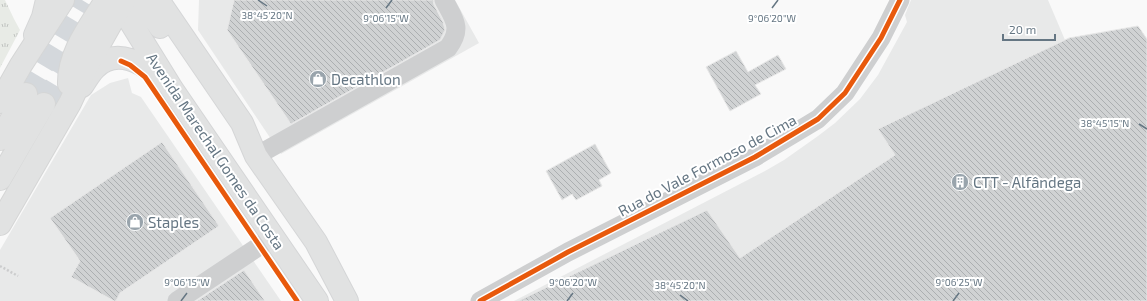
<svg xmlns="http://www.w3.org/2000/svg" width="1147" height="301" font-family="'Exo 2',sans-serif">
  <style>
    .built { fill: #e8e9e9 }
    .grass { fill: url(#grass-tufts) }
    .building { fill: url(#building-back-hatch); stroke: #e8e8e8 }
    .lines { fill: none; stroke-linecap: round; stroke-linejoin: round }
    .highway-tunnel { stroke: #d4d8dc; stroke-width: 22; stroke-dasharray: 22 11; stroke-linecap: butt }
    .major-casing { stroke: #d5d6d7; stroke-width: 24 }
    .highway-casing { stroke: #d5d6d6; stroke-width: 24 }
    .path { stroke: #cbcccd; stroke-width: 2.5; stroke-dasharray: 2 2; stroke-linecap: butt }
    .minor { stroke: #cecfd0; stroke-width: 19 }
    .major { stroke: #e1e2e2; stroke-width: 22 }
    .highway { stroke: #e1e2e2; stroke-width: 22 }
    .cycleway-casing { stroke: #fff; stroke-width: 8 }
    .cycleway { stroke: #e8590c; stroke-width: 5 }
    .ticks { fill: none; stroke: #657683; stroke-width: 1.5 }
    .labels { text-anchor: middle; dominant-baseline: central; stroke-width: 4; stroke-linejoin: round; paint-order: stroke }
    .poi-label { font-size: 15px; fill: #657683; stroke: #fff; text-anchor: start }
    .street-label { font-size: 15px; fill: #657683; stroke: #fff }
    .ticks-label { font-size: 10px; text-anchor: middle; fill: #657683; stroke: #fff; stroke-width: 4; stroke-linejoin: round; paint-order: stroke }
  </style>
  <defs>
    <pattern id="grass-tufts" width="24" height="20" patternUnits="userSpaceOnUse"><rect width="24" height="20" fill="#e8ebe6"/><path d="M3 7l-1-3M5 7V3M7 7l1-3M15 17l-1-3M17 17v-4M19 17l1-3" fill="none" stroke="#c0c3c0"/></pattern>
    <pattern id="building-back-hatch" width="6" height="6" patternUnits="userSpaceOnUse"><rect width="6" height="6" fill="#d0d2d3"/><path d="M-1 5l2 2M0 0l6 6M5-1l2 2" fill="none" stroke="#acafb1"/></pattern>
  </defs>
  <rect width="100%" height="100%" fill="#f9f9f9"/>
  <path class="built" d="M199 0H455L479 43 281 154 198 30Z
    M911 0H1048L1065 40 1069 38 1138 26 1147 39V301H514L765 171 784 160 818 136 835 123 860 99 878 75 907 22 905 15Z
    M128 78 132 93 141 97 281 301H0V250L91 95 110 83Z"/>
  <path class="grass" d="M0 0H5L14 19 20 30 0 68Z"/>
  <path class="building" d="M234 0H433L434 5 443 22 445 30 440 40 291 124 227 30Z
    M1138 26 1147 39V301H518L707 210 740 258 895 155 878 129 1069 38Z
    M736 51 748 72 778 55 786 69 755 85 761 94 730 111 706 67Z
    M162 142 219 226 120 293 116 301H114L71 277 80 261 50 218Z
    M595 144 611 173 599 180 602 186 576 200 572 194 562 200 546 171Z
    M244 270 265 301H197Z"/>
  <g class="lines">
    <path class="highway-tunnel" d="M26 94 82 0
      M44 104 74 54"/>
    <defs>
      <path id="major" d="M117 0 172 89 317 301
        M141 0 160 27
        M158 0 242 123 256 156 316 242 347 301
        M35 35 43 17 47 0
        M82 86C86 80 90 73 95 68 117 46 145 64 163 81"/>
      <path id="highway" d="M69 84C68 53 91 25 106 0
        M0 102 21 65 63 0
        M0 139 26 94
        M0 179 44 104
        M0 224 70 103 88 64 124 0"/>
    </defs>
    <use href="#major" class="major-casing"/>
    <use href="#highway" class="highway-casing"/>
    <path class="path" d="M0 266 18 276"/>
    <path class="minor" d="M256 156 448 48C463 28 454 19 444 0
      M177 301 273 237
      M480 301 568 252 755 157 818 119 845 93 881 38 900 0"/>
    <use href="#major" class="major"/>
    <use href="#highway" class="highway"/>
    <defs>
      <path id="cycleway" d="M121 61 130 65 145 77 297 301
        M480 301 568 252 755 157 818 119 845 93 881 38 900 0"/>
    </defs>
    <use href="#cycleway" class="cycleway-casing"/>
    <use href="#cycleway" class="cycleway"/>
  </g>
  <path class="ticks" d="M258 0 267 6M386 8 392 0M772 8 778 0M1139 124 1147 129M680 295 688 301M181 301 187 293M567 301 573 293M953 301 959 293"/>
  <defs>
    <symbol id="shop-disc" viewBox="-11 -11 22 22"><circle r="9.5" fill="#99a4ac" stroke="#fff"/><path d="M-5-2.5h2.3a2.7 3.5 0 0 1 5.4 0H5L5.5 6h-11ZM-1.5-2.5h3a1.5 2.3 0 0 0-3 0Z" fill="#fff"/></symbol>
    <symbol id="building-disc" viewBox="-11 -11 22 22"><circle r="9.5" fill="#99a4ac" stroke="#fff"/><path d="M-4-6H4V6H1V3H-1V6H-4ZM-2.5-4.3h1.7v1.8h-1.7ZM.8-4.3h1.7v1.8H.8ZM-2.5-1h1.7V.8h-1.7ZM.8-1h1.7V.8H.8Z" fill="#fff"/></symbol>
  </defs>
  <g fill-rule="evenodd">
    <use href="#shop-disc" x="308" y="69" width="20" height="20"/>
    <use href="#building-disc" x="950" y="172" width="20" height="20"/>
    <use href="#shop-disc" x="125" y="212" width="20" height="20"/>
  </g>
  <g class="labels">
    <g class="poi-label">
      <text x="331" y="79">Decathlon</text>
      <text x="973" y="182">CTT - Alfândega</text>
      <text x="148" y="222">Staples</text>
    </g>
    <g class="street-label">
      <text transform="translate(216 151) rotate(56)">Avenida Marechal Gomes da Costa</text>
      <text transform="translate(707 165) rotate(-28)">Rua do Vale Formoso de Cima</text>
    </g>
  </g>
  <g class="ticks-label">
    <text x="267" y="19">38°45'20"N</text>
    <text x="386" y="22">9°06'15"W</text>
    <text x="772" y="22">9°06'20"W</text>
    <text x="1105" y="127">38°45'15"N</text>
    <text x="187" y="286">9°06'15"W</text>
    <text x="573" y="286">9°06'20"W</text>
    <text x="959" y="286">9°06'25"W</text>
    <text x="680" y="289">38°45'20"N</text>
  </g>
  <path d="M1003 34v6h52v-6" fill="none" stroke="#657683" stroke-width="2"/>
  <text x="1009" y="34" font-size="12" fill="#657683" stroke="#ffffff" stroke-width="3" paint-order="stroke">20 m</text>
</svg>
